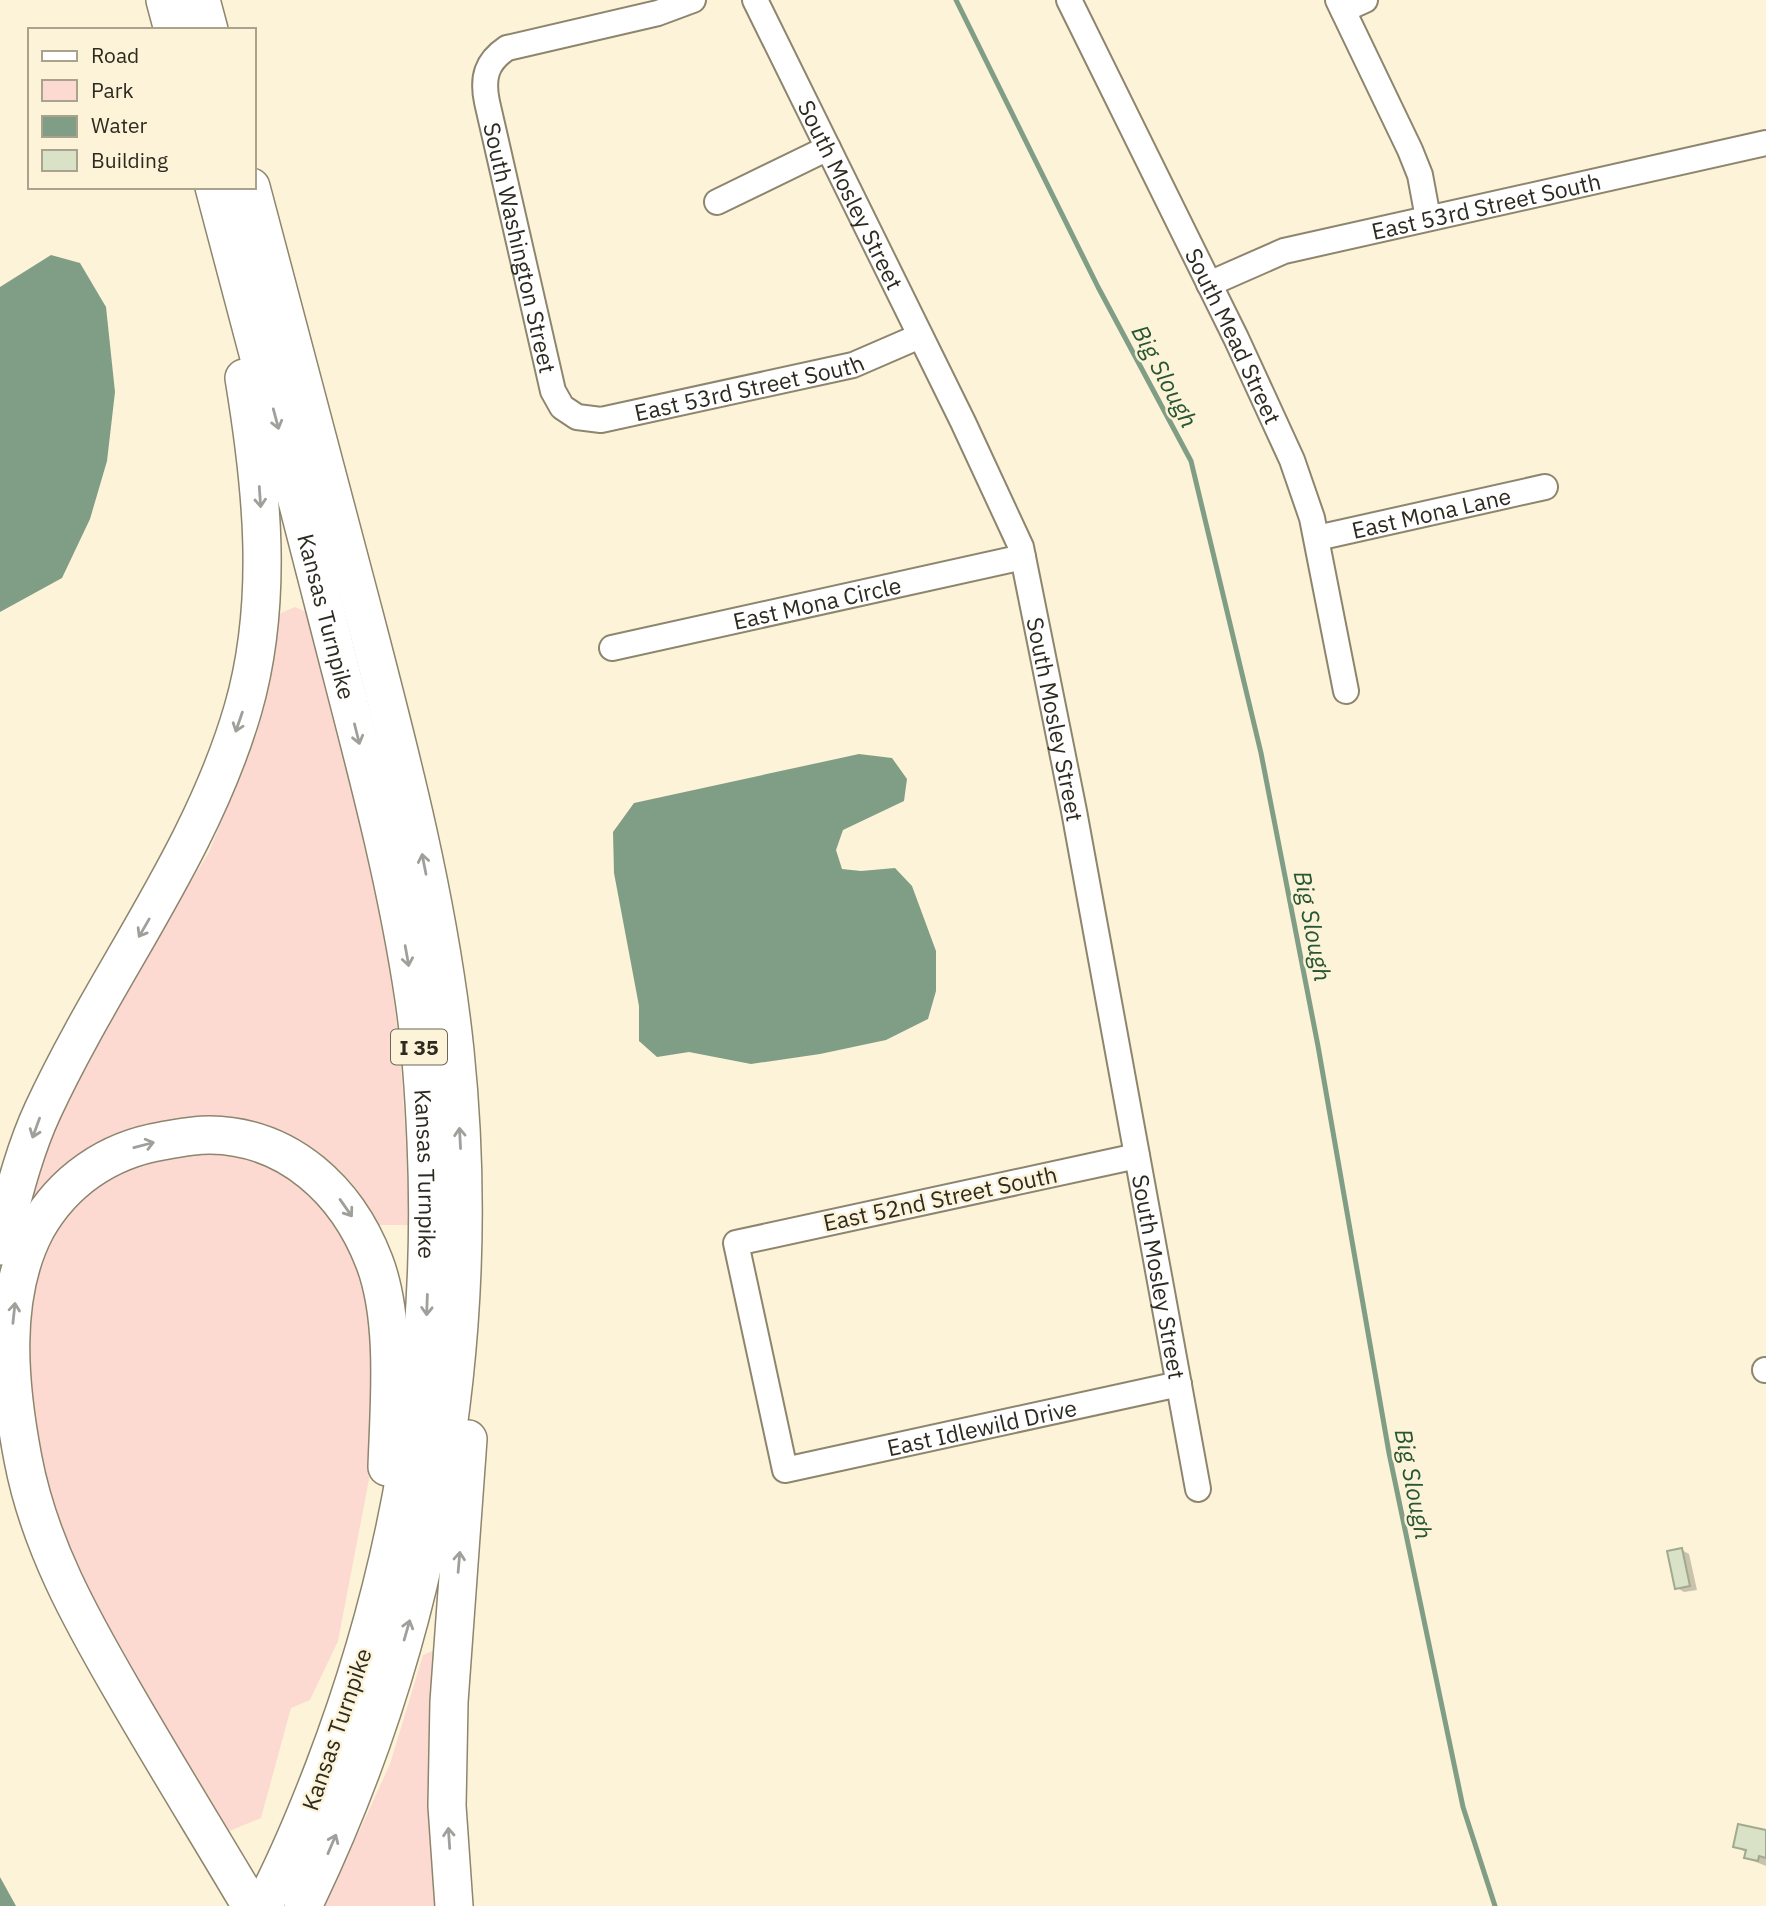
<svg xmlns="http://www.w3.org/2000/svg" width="1766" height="1906" font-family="'IBM Plex Sans',sans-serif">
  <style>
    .green { fill: #fcdad1 }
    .water { fill: #809e85 }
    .shadow { fill: #0003 }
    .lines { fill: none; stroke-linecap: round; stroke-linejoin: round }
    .stream { stroke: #809e85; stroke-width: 5 }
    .building { fill: #d9e1c6; stroke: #a1a98f; stroke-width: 2 }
    .minor-casing { stroke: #8d856d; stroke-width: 28 }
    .highway-casing { stroke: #8d856d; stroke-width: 40 }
    .minor { stroke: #fff; stroke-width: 24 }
    .highway { stroke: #fff; stroke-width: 37 }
    .oneway { stroke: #a09f9b }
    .labels { text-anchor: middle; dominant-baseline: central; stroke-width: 5; stroke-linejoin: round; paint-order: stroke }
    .shield { fill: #fcf3d8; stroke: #6b6657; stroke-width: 2 }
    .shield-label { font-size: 21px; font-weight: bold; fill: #2d2a20 }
    .street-label { font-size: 23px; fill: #2d2a20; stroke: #fcf3d8 }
    .water-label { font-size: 24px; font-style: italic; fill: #275733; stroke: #fcf3d8 }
  </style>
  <rect width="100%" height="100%" fill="#fcf3d8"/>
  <path class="green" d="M295 607 306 612 312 633C339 737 366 843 386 949 402 1040 406 1133 409 1225H379L355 1187 339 1169 311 1147 282 1132 239 1121 35 1205H28L50 1135 108 1018 209 852 257 733 279 614Z
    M190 1149 258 1157 313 1188 370 1282 376 1443 338 1641 310 1700 291 1708 261 1818 227 1832 119 1651 76 1573 41 1473 25 1349 30 1288 60 1220 88 1189 123 1167Z
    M437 1649 440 1906H325L390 1764 423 1655Z"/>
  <path class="water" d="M51 255 80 263 106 307 115 392 107 461 90 519 62 578 0 612V287Z
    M859 754 892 758 907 779 904 801 843 830 836 850 842 869 861 871 895 868 912 886 936 951V991L928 1019 886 1040 820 1054 751 1064 689 1052 657 1057 639 1041V1006L614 873 613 832 634 803Z
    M0 1877 16 1906H0Z"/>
  <path class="shadow" d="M1682 1550 1689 1554 1697 1590 1684 1592 1677 1588Z
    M1766 1832V1866L1746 1858 1747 1853 1735 1846Z"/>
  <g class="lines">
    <path class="stream" d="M956 0 1098 287 1191 461 1261 753 1318 1046 1389 1453 1463 1807 1495 1906"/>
  </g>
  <path class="building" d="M1682 1548 1690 1586 1675 1589 1667 1551Z
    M1738 1824 1766 1830V1858L1759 1856 1758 1861 1744 1858 1746 1850 1733 1847Z"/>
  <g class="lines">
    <defs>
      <g id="minor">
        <path id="s1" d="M693 0 658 13 507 48C486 62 482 78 487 102L553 391 562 407 577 417 601 420 853 365 920 336"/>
        <path id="s2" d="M755 0 963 422 1021 547 1074 811 1198 1489"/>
        <path id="s3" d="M1069 0 1236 338 1292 460 1312 518 1346 691"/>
        <path d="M1338 0 1410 150 1420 175 1428 218"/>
        <path d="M1343 10 1365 0"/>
        <path d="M717 202 828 148"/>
        <path id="s4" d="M1209 284 1284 251 1766 143"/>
        <path id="s5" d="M1317 538 1545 487"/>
        <path id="s6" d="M612 648 1023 557"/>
        <path id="s7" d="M1137 1156 736 1243 785 1470 1179 1384"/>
        <path d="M1765 1370H1766"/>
      </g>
      <g id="highway">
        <path d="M165 0 173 30"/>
        <path d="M201 0 209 30"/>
        <path id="s8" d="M214 187C256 345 298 502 338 660 367 772 397 884 414 999 421 1046 424 1093 426 1141 436 1358 402 1564 324 1768 306 1815 287 1861 263 1906"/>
        <path d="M251 187C287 325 324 462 360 599 399 748 439 898 455 1051 485 1343 431 1642 303 1906"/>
        <path d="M0 1246C12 1201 23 1153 43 1110 106 974 201 854 243 709 274 601 262 487 244 378"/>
        <path d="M251 1906C209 1835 165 1764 124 1693 81 1619 39 1544 23 1459 9 1386 0 1297 36 1229 63 1181 108 1150 162 1141 178 1138 193 1135 210 1135 289 1136 347 1191 374 1261 397 1320 389 1405 387 1467"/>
        <path d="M454 1906 447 1806 449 1702 468 1439"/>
      </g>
    </defs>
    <use href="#minor" class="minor-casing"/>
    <use href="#highway" class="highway-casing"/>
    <use href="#minor" class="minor"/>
    <use href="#highway" class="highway"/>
  </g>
  <defs><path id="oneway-shaft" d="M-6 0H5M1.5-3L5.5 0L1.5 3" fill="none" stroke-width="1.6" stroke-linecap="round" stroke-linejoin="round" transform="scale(1.75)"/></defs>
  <g class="oneway">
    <use href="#oneway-shaft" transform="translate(276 419) rotate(75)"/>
    <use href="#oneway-shaft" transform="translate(260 497) rotate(86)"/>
    <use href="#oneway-shaft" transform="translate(239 722) rotate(109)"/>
    <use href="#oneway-shaft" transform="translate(357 734) rotate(76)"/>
    <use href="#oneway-shaft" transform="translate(424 864) rotate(-101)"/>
    <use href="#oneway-shaft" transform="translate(144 928) rotate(120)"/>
    <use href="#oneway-shaft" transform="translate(407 956) rotate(80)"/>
    <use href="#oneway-shaft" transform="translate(36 1128) rotate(110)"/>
    <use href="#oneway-shaft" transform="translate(460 1138) rotate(-93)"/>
    <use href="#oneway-shaft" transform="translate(144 1145) rotate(-15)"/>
    <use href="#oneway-shaft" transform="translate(346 1208) rotate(55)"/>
    <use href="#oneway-shaft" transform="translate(427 1305) rotate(92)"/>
    <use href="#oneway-shaft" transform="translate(14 1313) rotate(-84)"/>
    <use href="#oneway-shaft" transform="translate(459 1562) rotate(-85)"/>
    <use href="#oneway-shaft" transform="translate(407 1630) rotate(-74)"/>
    <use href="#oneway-shaft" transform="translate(449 1838) rotate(-94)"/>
    <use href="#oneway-shaft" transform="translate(332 1844) rotate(-67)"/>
  </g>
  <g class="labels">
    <rect class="shield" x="391" y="1029.5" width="56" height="35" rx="5"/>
    <g class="shield-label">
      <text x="419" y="1047">I 35</text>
    </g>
    <g class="street-label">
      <text stroke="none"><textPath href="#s2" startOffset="217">South Mosley Street</textPath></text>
      <text stroke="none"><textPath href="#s4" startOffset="289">East 53rd Street South</textPath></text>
      <text stroke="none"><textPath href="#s1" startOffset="404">South Washington Street</textPath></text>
      <text stroke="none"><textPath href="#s3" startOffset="374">South Mead Street</textPath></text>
      <text stroke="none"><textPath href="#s1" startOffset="763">East 53rd Street South</textPath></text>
      <text stroke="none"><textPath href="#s5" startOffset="117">East Mona Lane</textPath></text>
      <text stroke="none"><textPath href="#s6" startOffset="210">East Mona Circle</textPath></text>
      <text stroke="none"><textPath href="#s8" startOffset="444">Kansas Turnpike</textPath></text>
      <text stroke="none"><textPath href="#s2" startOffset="784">South Mosley Street</textPath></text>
      <text stroke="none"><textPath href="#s8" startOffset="1012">Kansas Turnpike</textPath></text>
      <text transform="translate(940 1198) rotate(-12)">East 52nd Street South</text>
      <text stroke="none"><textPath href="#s2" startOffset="1351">South Mosley Street</textPath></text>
      <text stroke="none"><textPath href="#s7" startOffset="844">East Idlewild Drive</textPath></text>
      <text transform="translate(336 1729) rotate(-71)">Kansas Turnpike</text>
    </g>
    <g class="water-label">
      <text transform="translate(1165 376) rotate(62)">Big Slough</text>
      <text transform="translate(1313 926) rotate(79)">Big Slough</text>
      <text transform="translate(1414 1484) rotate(79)">Big Slough</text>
    </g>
  </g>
  <rect x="28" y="28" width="228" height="161" fill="#fcf3d8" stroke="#a9a38e" stroke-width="2"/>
  <rect x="42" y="51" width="35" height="10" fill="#ffffff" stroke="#a9a38e" stroke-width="2"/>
  <text x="91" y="63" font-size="21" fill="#2d2a20">Road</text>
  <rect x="42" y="80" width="35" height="21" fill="#fcdad1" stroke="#a9a38e" stroke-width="2"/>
  <text x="91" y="98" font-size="21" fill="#2d2a20">Park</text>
  <rect x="42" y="116" width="35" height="21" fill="#809e85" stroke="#a9a38e" stroke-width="2"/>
  <text x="91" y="133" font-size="21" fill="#2d2a20">Water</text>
  <rect x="42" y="150" width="35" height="21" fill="#d9e1c6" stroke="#a9a38e" stroke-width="2"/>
  <text x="91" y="168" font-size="21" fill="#2d2a20">Building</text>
</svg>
